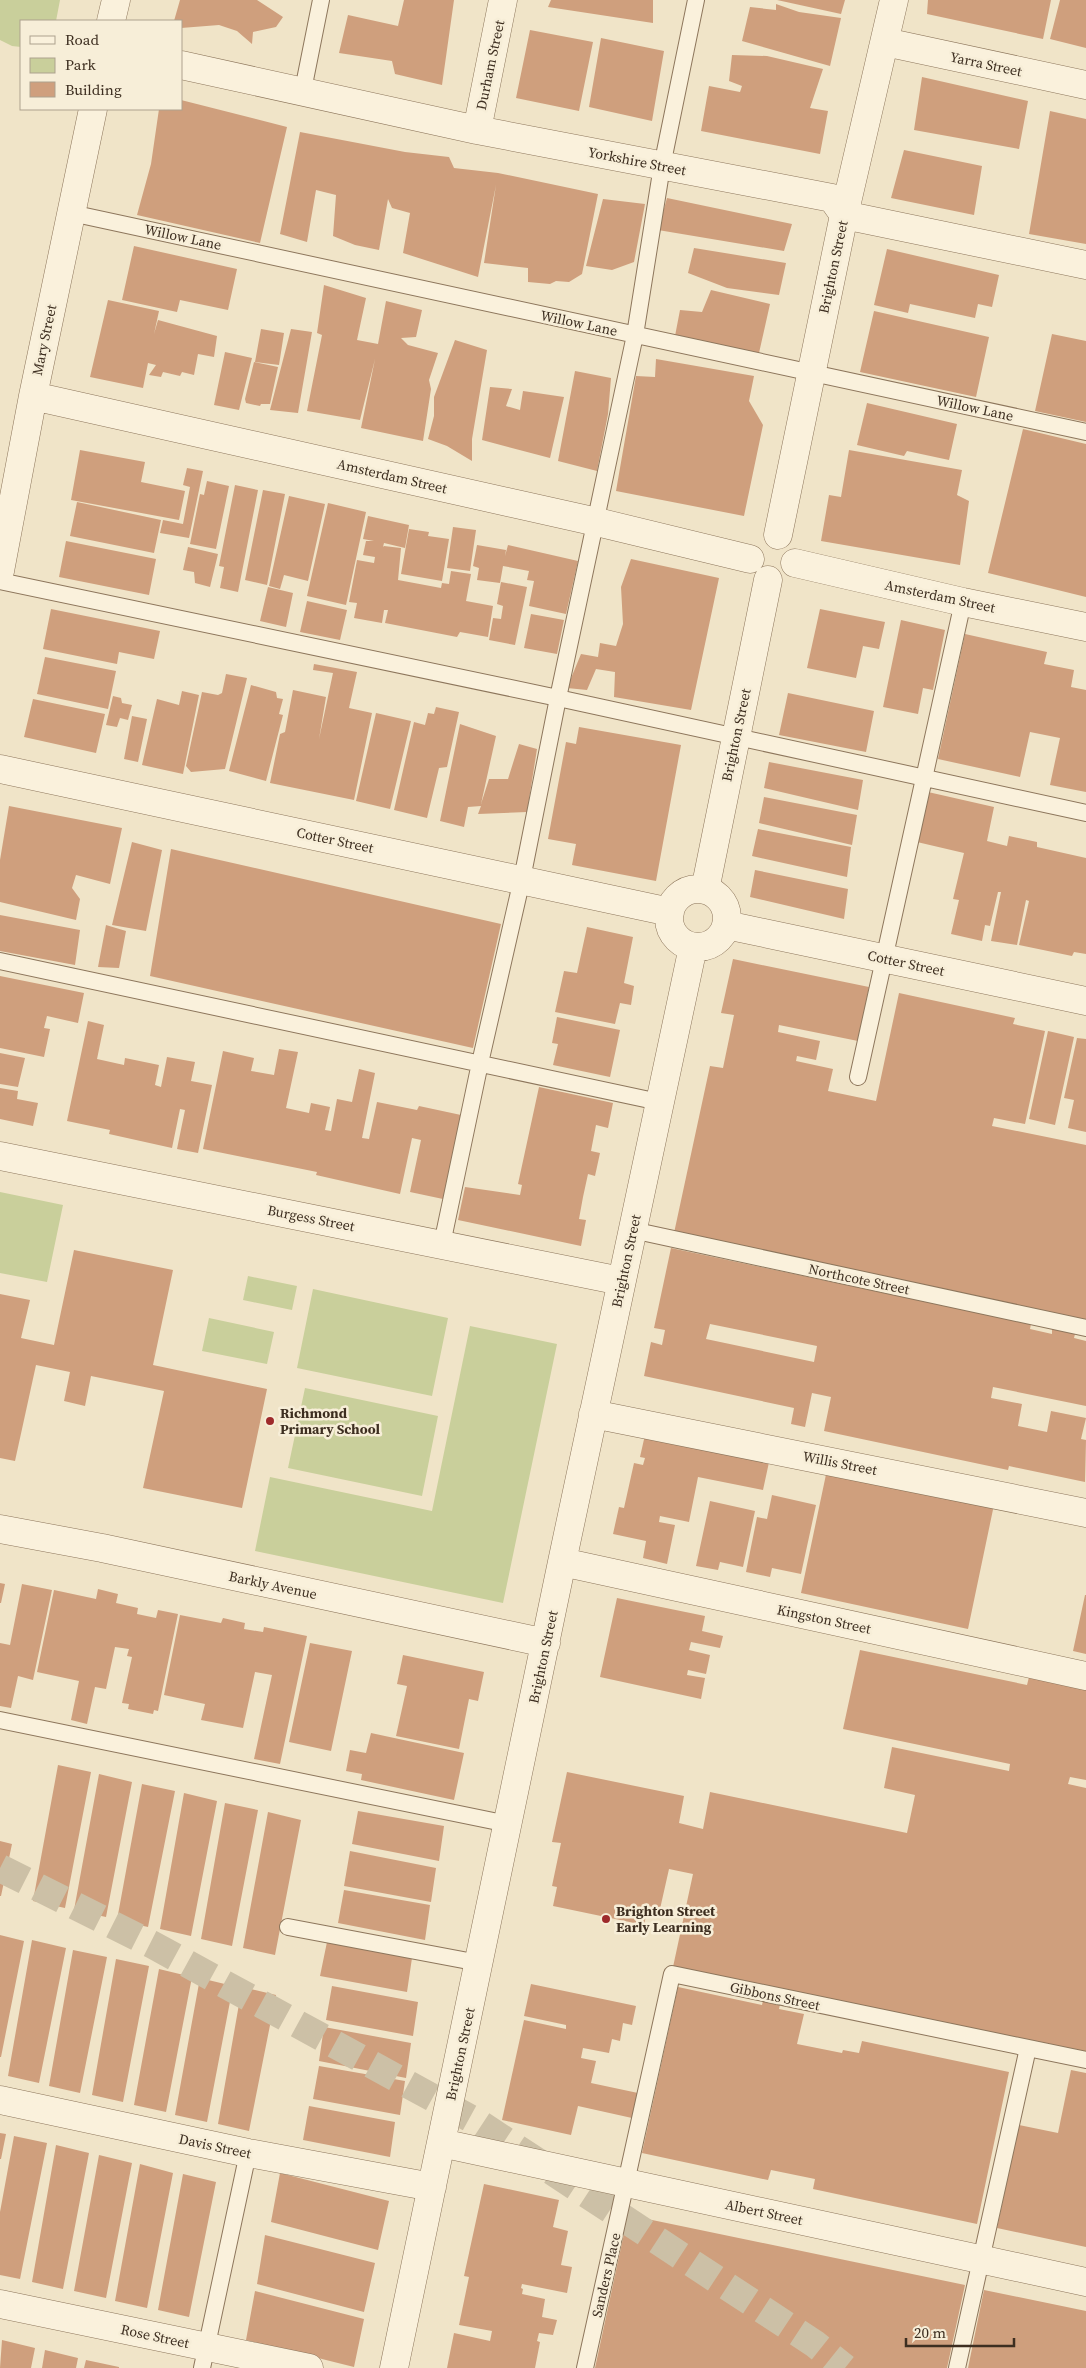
<svg xmlns="http://www.w3.org/2000/svg" width="1086" height="2368" font-family="'Source Serif 4',serif">
  <style>
    .green { fill: #c9cf9b }
    .building { fill: #cf9f7d; fill-rule: evenodd }
    .lines { fill: none; stroke-linecap: round; stroke-linejoin: round }
    .motorway-tunnel { stroke: #ccc0a6; stroke-width: 28; stroke-dasharray: 28 14; stroke-linecap: butt }
    .service-casing { stroke: #8d765c; stroke-width: 18 }
    .minor-casing { stroke: #8d765c; stroke-width: 29 }
    .service { stroke: #faf1dc; stroke-width: 16 }
    .minor { stroke: #faf1dc; stroke-width: 28 }
    .poi-dot { fill: #9e2a2b; stroke: #f7eed8; stroke-width: 2 }
    .labels { text-anchor: middle; dominant-baseline: central; stroke-width: 5; stroke-linejoin: round; paint-order: stroke }
    .street-label { font-size: 14px; fill: #3d2e20; stroke: #f7eed8 }
    .poi-label { font-size: 14px; font-weight: bold; fill: #3d2e20; stroke: #f7eed8; text-anchor: start }
  </style>
  <rect width="100%" height="100%" fill="#f0e4c8"/>
  <path class="green" d="M0 0H60L56 21H21V47L12 46 0 40Z
    M0 1192 63 1205 47 1282 0 1273Z
    M248 1276 297 1286 292 1310 243 1300Z
    M313 1289 448 1318 432 1396 297 1368Z
    M209 1318 274 1332 267 1364 202 1351Z
    M470 1326 557 1344 503 1603 255 1551 270 1477 432 1511Z
    M305 1388 438 1416 422 1496 288 1468Z"/>
  <path class="building" d="M180 0H257L283 17 276 27 253 32 252 44 237 31 219 25 181 28V21H174Z
    M404 0H454L442 85 395 74 392 61 339 53 348 15 398 26Z
    M551 0H653V23L548 7Z
    M777 0H845L841 14Z
    M928 0H1051L1043 39 927 14Z
    M1060 0H1086V48L1050 39Z
    M776 4 799 12 841 18 830 66 742 41 750 7 776 10Z
    M530 30 593 42 579 111 516 98Z
    M601 38 664 51 652 121 589 107Z
    M732 55 767 56 823 69 810 108 828 111 820 154 701 131 709 86 740 92 742 86 729 81Z
    M922 77 1028 101 1019 149 914 130Z
    M181 100 287 127 260 243 137 215 151 164 159 109H181Z
    M1050 111 1086 119V244L1029 234Z
    M300 132 405 152 449 157 454 168 498 173 598 194 582 274 569 282 556 281 550 284 528 282V268L484 263 496 185 478 277 403 253 410 213 392 208 388 199 379 250 355 245 333 236 336 195 316 190 307 242 280 234Z
    M904 150 982 166 974 215 891 198Z
    M667 198 792 224 784 251 658 230Z
    M603 199 645 204 634 262 612 270 586 266Z
    M134 246 237 269 228 310 180 300 177 312 122 300Z
    M694 248 786 263 779 295 727 288 688 273Z
    M887 249 999 275 992 307 978 304 975 318 910 304 908 313 874 305Z
    M324 285 366 298 357 340 378 344 386 301 422 310 416 337 401 338 408 345 438 353 429 380 431 389 423 441 361 428 375 359 360 420 307 411 322 335 317 333Z
    M711 290 770 304 759 353 675 336 680 310 702 312Z
    M108 300 159 311 154 334 158 320 217 336 214 357 198 354 194 375 182 372 180 376 163 372 161 377 149 375 156 365 148 363 143 388 90 377Z
    M874 311 989 337 976 397 860 372Z
    M261 329 284 333 279 365 255 362Z
    M291 329 312 332 298 413 270 410Z
    M1052 334 1086 341V422L1035 411Z
    M455 340 487 350 472 439V461L447 446 428 439 434 416V397Z
    M225 352 252 358 239 410 214 405Z
    M656 359 754 376 749 401 763 425 744 516 616 491 636 376 655 377Z
    M254 362 278 367 270 404H261L260 406 246 403 245 399Z
    M575 371 611 378 608 414 597 471 558 461Z
    M490 387 512 389 506 406 520 410 523 391 564 397 550 458 482 440Z
    M867 403 957 424 949 460 907 451 904 456 857 445Z
    M1023 429 1086 444V597L988 573Z
    M80 450 145 462 141 482 185 491 179 520 71 500Z
    M849 450 962 470 957 495 969 501 960 565 821 541 829 495 841 497Z
    M187 468 203 471 189 538 160 533 163 520 183 524 190 487 183 485Z
    M207 481 229 486 216 549 190 544 200 494 204 495Z
    M235 485 258 490 238 592 220 588 224 567 219 566Z
    M263 490 285 494 267 585 245 580Z
    M289 496 325 504 308 581 284 575 280 589 269 586Z
    M77 502 161 520 154 553 70 536Z
    M328 503 366 512 346 605 307 596Z
    M368 516 409 525 405 548 384 543 383 547 384 546 401 548 398 580 441 588 442 583 449 584 451 571 471 574 466 601 493 606 488 637 460 632 457 637 385 623 388 610H384L382 623 354 618 357 603 349 602 357 560 374 563 375 557 363 555 366 541H374L363 539Z
    M453 527 476 530 470 571 447 568Z
    M409 529 429 532 428 536 449 539 442 581 401 574Z
    M66 541 156 559 149 595 59 577Z
    M477 545 506 550 505 556 508 545 578 561 566 614 529 606 534 581 527 580 529 571 503 566 500 583 477 580 479 568 473 566Z
    M188 547 218 554 210 587 195 583 194 572 183 570Z
    M631 559 719 578 691 710 614 697 615 672 596 669 587 690 567 688 581 654 598 657 600 643 616 646 623 624 621 587Z
    M501 582 527 587 515 645 489 640 493 618 501 619 503 606 497 604Z
    M268 587 293 593 286 627 260 621Z
    M307 601 347 610 340 640 300 632Z
    M51 609 160 631 154 659 119 652 117 664 43 649Z
    M820 609 885 622 879 649 863 646 856 678 807 668Z
    M531 614 564 620 557 654 524 648Z
    M901 620 945 630 933 690 923 688 918 714 883 707Z
    M965 634 1047 652 1044 664 1074 670 1071 687 1086 690V792L1050 785 1060 738 1030 732 1020 777 938 759Z
    M45 657 116 671 108 709 37 694Z
    M314 664 357 672 349 708 372 713 354 800 270 783 280 734 285 732 293 690 326 697 319 739 333 673 313 670Z
    M226 674 247 678 225 769 191 772 186 766 202 692 218 695 222 693Z
    M251 685 276 692 277 698 283 699 279 714 283 715 266 781 229 771Z
    M182 691 199 695 183 774 142 765 157 699 179 705Z
    M788 693 874 711 866 752 779 735Z
    M113 696 121 698 122 703 132 705 128 720 120 718 117 727 106 725Z
    M33 699 105 714 96 753 24 737Z
    M436 707 459 712 447 767 439 768 427 818 394 810 414 722 425 725 428 713 434 714Z
    M376 713 411 721 390 809 356 801Z
    M132 716 147 719 138 762 124 759Z
    M460 724 496 736 481 804 489 779H508L519 744 537 749 527 812 478 814 481 806 468 807 464 827 440 821Z
    M579 727 681 745 656 881 572 865 576 844 548 839 566 742 576 744Z
    M769 762 863 780 858 810 764 788Z
    M928 792 994 807 987 841 1007 846 1009 836 1037 842V847L1086 858V954L1074 952 1072 956 1019 945 1029 901 1026 900 1017 945 991 941 1001 892H998L990 926 985 925 982 941 951 934 959 900 953 899 964 853 917 842Z
    M764 797 857 815 852 845 759 823Z
    M9 806 122 828 110 884 76 875 72 888 80 899 76 920 0 902V860Z
    M758 829 851 847 847 877 752 856Z
    M132 842 162 850 146 931 112 925Z
    M171 849 501 924 473 1048 150 976Z
    M755 870 848 889 844 919 750 897Z
    M0 915 80 930 75 965 0 951Z
    M106 925 126 931 119 968 98 967Z
    M587 927 633 937 624 983 634 986 631 1005 620 1003 615 1024 555 1012 564 971 577 973Z
    M733 959 869 987 858 1041 779 1025 778 1032 820 1041 816 1060 797 1056 796 1061 833 1069 828 1091 876 1101 899 993 1015 1018 1013 1024 1045 1031 1025 1124 994 1118 992 1126 1086 1145V1320L674 1233 710 1066 723 1068 734 1015 721 1013Z
    M0 976 84 993 78 1023 47 1016 44 1028 50 1029 44 1057 0 1048Z
    M557 1017 620 1030 610 1077 553 1065 558 1044 552 1043Z
    M88 1021 104 1025 97 1059 124 1065 125 1058 159 1065 155 1085 161 1087 167 1057 195 1062 191 1081 212 1085 198 1153 177 1149 185 1110 180 1109 172 1148 109 1134 110 1130 67 1121Z
    M1048 1031 1074 1037 1055 1125 1029 1119Z
    M1077 1038 1086 1039V1132L1068 1128 1074 1100 1064 1098Z
    M279 1049 298 1052 286 1108 309 1113 311 1103 330 1107 325 1130 331 1131 337 1099 352 1102 359 1069 375 1073 362 1138 369 1139 377 1102 417 1110 419 1106 461 1115 443 1199 410 1192 421 1140 412 1138 400 1194 316 1175 317 1172 203 1149 223 1051 254 1058 251 1071 274 1075Z
    M0 1053 25 1058 18 1087 0 1084Z
    M539 1087 613 1103 608 1128 596 1125 591 1151 600 1153 595 1176 588 1174 583 1197 579 1219 586 1220 581 1246 458 1220 465 1187 520 1195 522 1185 518 1184Z
    M0 1088 18 1091 17 1099 38 1103 33 1126 0 1119Z
    M671 1248 1031 1324 1030 1329 1052 1334V1329L1075 1334 1074 1338 1086 1341V1406L993 1387 991 1398 1022 1404 1018 1426 1047 1432 1051 1411 1086 1418 1081 1439 1086 1440 1085 1482 1009 1466 1008 1470 824 1431 831 1397 812 1393 805 1427 791 1424 794 1408 644 1376 651 1342 662 1345 665 1330 654 1328ZM710 1324 817 1346 814 1362 706 1339Z
    M74 1250 173 1270 153 1365 267 1389 242 1508 143 1488 164 1391 91 1376 85 1406 64 1401 70 1372 36 1365 15 1461 0 1458V1294L30 1300 21 1338 54 1345Z
    M647 1426 771 1453 763 1490 698 1477 689 1522 660 1516 659 1522 675 1525 667 1564 643 1558 646 1541 613 1534 619 1507 624 1508 634 1463 643 1465 645 1458 640 1457Z
    M828 1465 995 1500 968 1629 801 1593Z
    M772 1495 816 1505 801 1574 772 1568 770 1577 746 1572 757 1517 767 1519Z
    M710 1501 755 1511 743 1567 720 1562 718 1570 696 1566Z
    M0 1583 5 1584 1 1603H0Z
    M22 1584 52 1590 33 1680 18 1676 11 1708 0 1706V1643L10 1645Z
    M98 1589 118 1594 116 1603 138 1608 137 1614 156 1618 158 1610 178 1614 158 1711 154 1710 153 1714 128 1709 129 1704 122 1703 132 1657 127 1656 129 1649 115 1647 106 1689 95 1687 87 1724 71 1720 79 1681 37 1672 54 1590 96 1599Z
    M1085 1595H1086V1654L1073 1651Z
    M617 1598 705 1616 702 1631 723 1636 720 1648 691 1642 689 1650 710 1655 706 1674 688 1670 687 1675 705 1678 701 1699 600 1677Z
    M180 1615 221 1623 223 1618 245 1623 244 1629 263 1632 264 1627 307 1636 280 1764 254 1759 272 1675 255 1672 243 1728 201 1720 205 1704 164 1695Z
    M310 1643 352 1651 331 1751 289 1742Z
    M860 1650 1027 1685 1029 1677 1086 1689V1780L1070 1777 1068 1784 1086 1788V2053L783 1989 779 2009 804 2014 797 2044 842 2053 843 2050 859 2053 862 2041 1009 2072 977 2224 813 2189 815 2179 771 2170 768 2180 642 2153 678 1987 762 2005 766 1986 673 1967 693 1874 669 1869 660 1909 648 1906 644 1925 553 1906 557 1887 552 1886 561 1843 552 1842 567 1772 684 1796 679 1823 703 1829 710 1792 907 1833 915 1795 884 1788 892 1747 1009 1771 1010 1764 843 1729Z
    M403 1655 484 1672 478 1701 469 1699 459 1749 396 1736 407 1686 397 1684Z
    M371 1733 464 1753 454 1800 361 1780 362 1774 346 1771 350 1750 366 1753Z
    M58 1765 91 1772 65 1908 33 1901Z
    M99 1774 132 1782 106 1917 74 1910Z
    M142 1784 175 1791 148 1927 117 1920Z
    M184 1793 217 1801 191 1936 160 1929Z
    M225 1803 258 1810 232 1946 201 1939Z
    M358 1811 444 1826 439 1861 352 1844Z
    M268 1812 301 1820 275 1955 243 1948Z
    M0 1841 12 1844 1 1896H0Z
    M350 1851 436 1868 431 1902 344 1886Z
    M344 1890 430 1905 425 1940 338 1923Z
    M0 1935 24 1941 1 2057H0Z
    M32 1940 66 1948 39 2083 8 2076Z
    M327 1942 412 1958 407 1992 320 1976Z
    M73 1950 107 1957 80 2093 49 2086Z
    M116 1959 149 1966 123 2102 92 2095Z
    M159 1969 192 1977 166 2112 134 2105Z
    M200 1978 233 1986 207 2122 175 2115Z
    M531 1984 636 2006 632 2025 623 2023 620 2041 612 2039 609 2053 583 2048 581 2058 596 2061 591 2083 638 2093 632 2118 578 2106 571 2135 502 2120 524 2020 566 2029V2025L524 2016Z
    M332 1986 418 2002 413 2036 326 2020Z
    M242 1987 276 1995 249 2131 218 2124Z
    M324 2027 411 2043 406 2078 319 2061Z
    M319 2066 405 2081 400 2115 313 2099Z
    M1071 2070 1086 2073V2247L997 2228 1019 2125 1058 2133Z
    M309 2106 395 2122 390 2157 303 2140Z
    M0 2133 6 2134 1 2159H0Z
    M14 2136 47 2143 20 2279 0 2275V2212Z
    M56 2145 89 2153 63 2289 32 2282Z
    M99 2155 132 2163 106 2298 74 2291Z
    M140 2164 173 2173 147 2308 115 2301Z
    M280 2173 389 2201 378 2250 271 2222Z
    M183 2174 216 2182 189 2317 158 2310Z
    M484 2184 559 2200 553 2227 568 2231 561 2265 572 2267 567 2293 522 2284 521 2288 523 2289 522 2294 545 2299 542 2317 557 2320 553 2335 539 2333 537 2341 540 2342 535 2368H447L454 2333 490 2341 492 2331 459 2325 469 2277 464 2276Z
    M628 2215 965 2285 947 2368H595Z
    M265 2235 375 2263 364 2312 257 2284Z
    M984 2290 1086 2311V2368H968Z
    M255 2291 364 2319 354 2367 246 2340Z
    M2 2340 35 2348 31 2368H0Z
    M45 2350 78 2358 76 2368H42Z
    M86 2360 119 2367V2368H84Z"/>
  <g class="lines">
    <path class="motorway-tunnel" d="M0 1868 153 1945 477 2122 815 2344 845 2368"/>
    <defs>
      <path id="service" d="M303 90 321 0
        M71 213 1086 432
        M0 581 558 698 1086 813
        M0 961 659 1102
        M858 1077 963 602
        M632 1230 1086 1328
        M442 1244 480 1063 522 879 558 698 635 335 662 166 696 0
        M0 1720 508 1824
        M288 1927 479 1963
        M202 2368 248 2153
        M585 2368 672 1974 1086 2060
        M957 2368 1028 2048"/>
      <path id="minor" d="M111 21 116 0
        M885 42 1086 85
        M181 65 477 130 832 198 844 215 1086 265
        M477 130 503 0
        M33 396 597 522 750 559
        M778 535 844 215 894 0
        M795 563 963 602 1086 627
        M0 571 33 396 93 109
        M0 769 670 912
        M669 918a29 29 0 1 1 58 0a29 29 0 1 1-58 0Z
        M705 890 768 580
        M726 925 1086 1001
        M0 1156 621 1281
        M593 1414 1086 1513
        M0 1529 102 1548 546 1643
        M562 1562 1086 1676
        M0 2100 248 2153 432 2187
        M441 2143 1086 2282
        M0 2304 309 2368
        M394 2368 562 1562 693 947"/>
    </defs>
    <use href="#service" class="service-casing"/>
    <use href="#minor" class="minor-casing"/>
    <use href="#service" class="service"/>
    <use href="#minor" class="minor"/>
  </g>
  <g class="poi-dot">
    <circle cx="270" cy="1421" r="5"/>
    <circle cx="606" cy="1919" r="5"/>
  </g>
  <g class="labels">
    <g class="street-label">
      <text transform="translate(986 64) rotate(12)">Yarra Street</text>
      <text transform="translate(490 65) rotate(-78)">Durham Street</text>
      <text transform="translate(637 161) rotate(11)">Yorkshire Street</text>
      <text transform="translate(183 237) rotate(12)">Willow Lane</text>
      <text transform="translate(833 267) rotate(-78)">Brighton Street</text>
      <text transform="translate(579 323) rotate(12)">Willow Lane</text>
      <text transform="translate(44 340) rotate(-78)">Mary Street</text>
      <text transform="translate(975 408) rotate(12)">Willow Lane</text>
      <text transform="translate(392 476) rotate(13)">Amsterdam Street</text>
      <text transform="translate(940 596) rotate(12)">Amsterdam Street</text>
      <text transform="translate(736 735) rotate(-78)">Brighton Street</text>
      <text transform="translate(335 840) rotate(12)">Cotter Street</text>
      <text transform="translate(906 963) rotate(12)">Cotter Street</text>
      <text transform="translate(311 1218) rotate(11)">Burgess Street</text>
      <text transform="translate(626 1261) rotate(-78)">Brighton Street</text>
      <text transform="translate(859 1279) rotate(12)">Northcote Street</text>
      <text transform="translate(840 1463) rotate(11)">Willis Street</text>
      <text transform="translate(273 1585) rotate(12)">Barkly Avenue</text>
      <text transform="translate(824 1619) rotate(12)">Kingston Street</text>
      <text transform="translate(543 1657) rotate(-78)">Brighton Street</text>
      <text transform="translate(775 1996) rotate(12)">Gibbons Street</text>
      <text transform="translate(460 2054) rotate(-78)">Brighton Street</text>
      <text transform="translate(215 2146) rotate(12)">Davis Street</text>
      <text transform="translate(764 2212) rotate(12)">Albert Street</text>
      <text transform="translate(606 2275) rotate(-77)">Sanders Place</text>
      <text transform="translate(155 2336) rotate(12)">Rose Street</text>
    </g>
    <g class="poi-label">
      <text x="280" y="1413">Richmond<tspan x="280" dy="16">Primary School</tspan></text>
      <text x="616" y="1911">Brighton Street<tspan x="616" dy="16">Early Learning</tspan></text>
    </g>
  </g>
  <rect x="20" y="20" width="162" height="90" fill="#f7eed8" stroke="#ada18e"/>
  <rect x="30" y="36" width="25" height="8" fill="#faf1dc" stroke="#ada18e"/>
  <text x="65" y="45" font-size="15" fill="#3d2e20">Road</text>
  <rect x="30" y="58" width="25" height="15" fill="#c9cf9b" stroke="#ada18e"/>
  <text x="65" y="70" font-size="15" fill="#3d2e20">Park</text>
  <rect x="30" y="82" width="25" height="15" fill="#cf9f7d" stroke="#ada18e"/>
  <text x="65" y="95" font-size="15" fill="#3d2e20">Building</text>
  <path d="M906 2338v8h108v-8" fill="none" stroke="#3d2e20" stroke-width="2.5"/>
  <text x="914" y="2338" font-size="15" fill="#3d2e20" stroke="#f7eed8" stroke-width="4" paint-order="stroke">20 m</text>
</svg>
